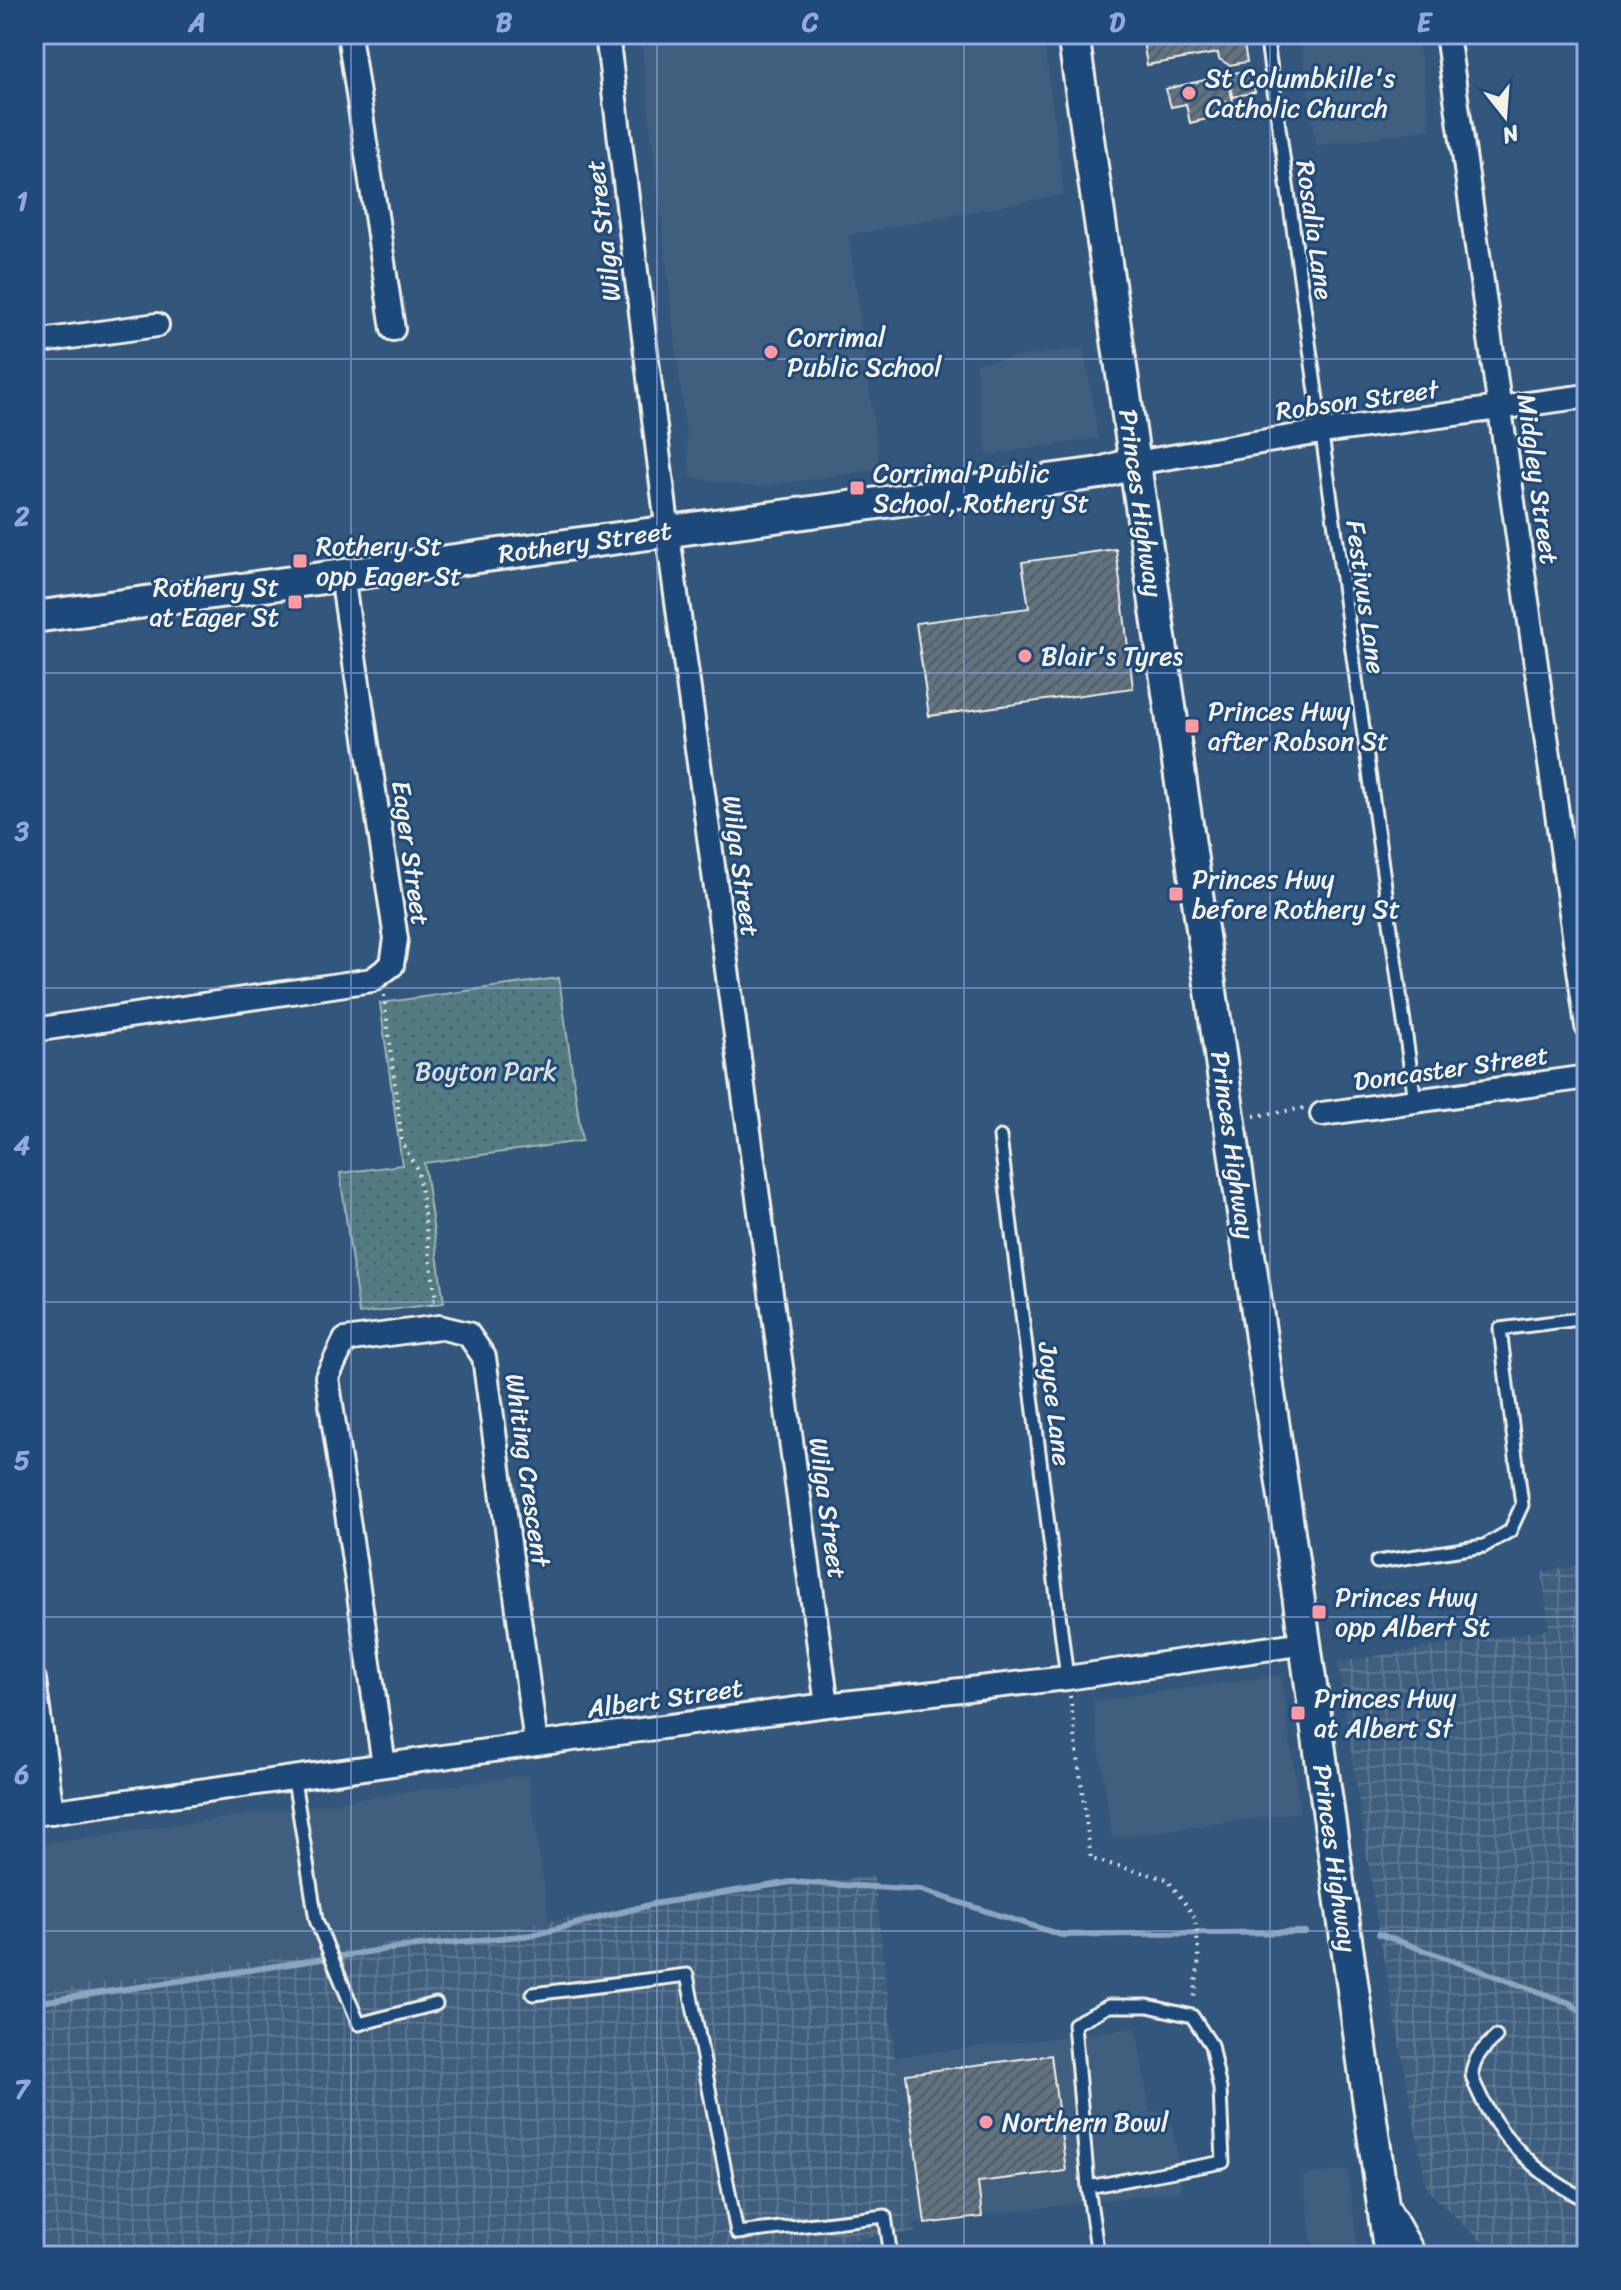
<svg xmlns="http://www.w3.org/2000/svg" width="1621" height="2290" font-family="Sriracha,sans-serif">
  <style>
    .built { fill: #415f7e }
    .industrial { fill: url(#industrial-grid) }
    .green { fill: url(#green-dots); stroke: #a3b6b5; stroke-width: 2 }
    .lines { fill: none; stroke-linecap: round; stroke-linejoin: round }
    .stream { stroke: #8da5be; stroke-width: 6 }
    .building { fill: url(#building-hatch); stroke: #f4f1e8; stroke-width: 2 }
    .service-casing { stroke: #f4f1e8; stroke-width: 17 }
    .minor-casing { stroke: #f4f1e8; stroke-width: 28 }
    .secondary-casing { stroke: #f4f1e8; stroke-width: 36 }
    .path { stroke: #f4f1e8; stroke-width: 4; stroke-dasharray: 2 6; stroke-linecap: butt }
    .service { stroke: #1f4a7a; stroke-width: 11 }
    .minor { stroke: #1f4a7a; stroke-width: 22 }
    .secondary { stroke: #1f4a7a; stroke-width: 30 }
    .grid { fill: none; stroke: #93a8e1; stroke-width: 2; stroke-opacity: 0.55 }
    .poi-dot { fill: #ff9aa2; stroke: #1f4a7a; stroke-width: 3 }
    .labels { text-anchor: middle; dominant-baseline: central; stroke-width: 6; stroke-linejoin: round; paint-order: stroke }
    .poi-label { font-size: 26px; fill: #f4f1e8; stroke: #1f4a7a; text-anchor: start }
    .street-label { font-size: 26px; fill: #f4f1e8; stroke: #1f4a7a }
    .park-label { font-size: 26px; fill: #dcdfd9; stroke: #1f4a7a }
    .neatline { fill: none; stroke: #93a8e1; stroke-width: 3 }
    .grid-label { font-size: 26px; text-anchor: middle; font-weight: bold; fill: #93a8e1 }
  </style>
  <defs>
    <pattern id="industrial-grid" width="8" height="8" patternUnits="userSpaceOnUse" patternTransform="scale(2)"><rect width="8" height="8" fill="#415f7e"/><path d="M0 4h8M4 0v8" fill="none" stroke="#5d7690"/></pattern>
    <pattern id="green-dots" width="8" height="8" patternUnits="userSpaceOnUse" patternTransform="scale(2)"><rect width="8" height="8" fill="#527b82"/><path d="M2 2h.1M6 6h.1" fill="none" stroke="#4e6467" stroke-width="1.8" stroke-linecap="round"/></pattern>
    <pattern id="building-hatch" width="6" height="6" patternUnits="userSpaceOnUse" patternTransform="scale(2)"><rect width="6" height="6" fill="#617381"/><path d="M-1 1l2-2M0 6l6-6M5 7l2-2" fill="none" stroke="#545b61"/></pattern>
  </defs>
  <rect width="100%" height="100%" fill="#33567c"/>
  <filter id="ink" filterUnits="userSpaceOnUse"><feTurbulence type="fractalNoise" baseFrequency=".0125" numOctaves="2"/><feDisplacementMap in="SourceGraphic" scale="16" xChannelSelector="R" yChannelSelector="G"/><feConvolveMatrix kernelMatrix="1 2 1 2 8 2 1 2 1" color-interpolation-filters="sRGB"/></filter>
  <g filter="url(#ink)">
    <path class="built" d="M640 34H1043L1064 194 849 235 880 469 758 487 691 478Z
      M1300 34H1417L1431 129 1316 146Z
      M1084 348 1098 438 987 455 975 363Z
      M1281 1675 1300 1812 1112 1838 1093 1701Z
      M528 1775 549 1921 34 1992V1845Z
      M1136 2028 1150 2112 1170 2111 1182 2191 914 2223 895 2057Z
      M1347 2170 1359 2256H1314L1303 2175Z"/>
    <path class="industrial" d="M1587 1564V2256H1483L1481 2241 1427 2190 1378 1928 1338 1662 1549 1629 1542 1572Z
      M874 1876 915 2232 717 2256H34V1992Z"/>
    <path class="green" d="M559 978 582 1141 424 1163 444 1303 359 1314 340 1173 402 1165 380 1003Z"/>
    <g class="lines">
      <path class="stream" d="M1379 1934 1570 2003 1587 2016
        M34 2003 387 1949 533 1935 653 1904 792 1882 921 1890 1061 1935 1305 1932"/>
    </g>
    <path class="building" d="M1149 34H1242L1247 62 1229 65 1219 59 1218 53 1147 65 1142 35Z
      M1251 70 1255 92 1233 97 1228 74Z
      M1227 75 1233 102H1226L1228 114 1190 123 1186 104 1171 107 1166 89Z
      M1116 549 1133 688 929 716 916 623 1029 608 1022 562Z
      M1051 2055 1066 2171 978 2182 982 2217 925 2224 906 2074Z"/>
    <g class="lines">
      <defs>
        <path id="service" d="M1266 34 1415 1101
          M1000 1137 1067 1678
          M1377 1562 1484 1546 1510 1531 1522 1505 1500 1329 1587 1318
          M294 1780 316 1920 359 2024 436 2004
          M533 1994 687 1975 737 2233 885 2216 891 2256
          M1496 2037C1484 2048 1474 2056 1472 2073 1472 2079 1475 2085 1478 2091 1498 2137 1541 2179 1587 2200
          M1088 2187 1223 2162 1220 2089 1211 2045 1192 2016 1148 2006H1109L1074 2024 1088 2187 1098 2256"/>
        <path id="minor" d="M349 34 393 329
          M607 34 670 550 827 1705
          M1447 34 1587 1026
          M34 342 157 325
          M1135 463 1321 432 1587 396
          M34 1030 372 980 392 965 396 939 342 576
          M1322 1114 1587 1077
          M34 1680 52 1812
          M384 1765 327 1377 345 1340 439 1327 468 1334 484 1357 536 1744
          M34 1814 536 1744 827 1705 1067 1678 1305 1643
          M1388 2208 1415 2256"/>
        <path id="secondary" d="M1073 34 1305 1643 1390 2256
          M34 617 1100 473 1135 463"/>
      </defs>
      <use href="#service" class="service-casing"/>
      <use href="#minor" class="minor-casing"/>
      <use href="#secondary" class="secondary-casing"/>
      <path class="path" d="M384 995 402 1142 418 1171 436 1300H431L433 1308
        M1254 1116 1305 1108
        M1070 1696 1091 1859 1167 1879 1195 1917 1199 1957 1194 2002"/>
      <use href="#service" class="service"/>
      <use href="#minor" class="minor"/>
      <use href="#secondary" class="secondary"/>
    </g>
  </g>
  <path class="grid" d="M351 34V2256M657 34V2256M964 34V2256M1270 34V2256M34 359H1587M34 673H1587M34 988H1587M34 1302H1587M34 1617H1587M34 1931H1587"/>
  <g class="poi-dot">
    <circle cx="1189" cy="93" r="8"/>
    <circle cx="771" cy="352" r="8"/>
    <rect x="849" y="480" width="16" height="16" rx="4"/>
    <rect x="292" y="553" width="16" height="16" rx="4"/>
    <rect x="287" y="594" width="16" height="16" rx="4"/>
    <circle cx="1025" cy="656" r="8"/>
    <rect x="1184" y="718" width="16" height="16" rx="4"/>
    <rect x="1168" y="886" width="16" height="16" rx="4"/>
    <rect x="1311" y="1604" width="16" height="16" rx="4"/>
    <rect x="1290" y="1705" width="16" height="16" rx="4"/>
    <circle cx="986" cy="2122" r="8"/>
  </g>
  <g class="labels">
    <g class="poi-label">
      <text x="1205" y="78">St Columbkille's<tspan x="1205" dy="30">Catholic Church</tspan></text>
      <text x="787" y="337">Corrimal<tspan x="787" dy="30">Public School</tspan></text>
      <text x="873" y="473">Corrimal Public<tspan x="873" dy="30">School, Rothery St</tspan></text>
      <text x="316" y="546">Rothery St<tspan x="316" dy="30">opp Eager St</tspan></text>
      <text x="279" y="587" text-anchor="end">Rothery St<tspan x="279" dy="30">at Eager St</tspan></text>
      <text x="1041" y="656">Blair's Tyres</text>
      <text x="1208" y="711">Princes Hwy<tspan x="1208" dy="30">after Robson St</tspan></text>
      <text x="1192" y="879">Princes Hwy<tspan x="1192" dy="30">before Rothery St</tspan></text>
      <text x="1335" y="1597">Princes Hwy<tspan x="1335" dy="30">opp Albert St</tspan></text>
      <text x="1314" y="1698">Princes Hwy<tspan x="1314" dy="30">at Albert St</tspan></text>
      <text x="1002" y="2122">Northern Bowl</text>
    </g>
    <g class="street-label">
      <text transform="translate(1315 230) rotate(82)">Rosalia Lane</text>
      <text transform="translate(603 231) rotate(-97)">Wilga Street</text>
      <text transform="translate(1357 400) rotate(-8)">Robson Street</text>
      <text transform="translate(1538 479) rotate(82)">Midgley Street</text>
      <text transform="translate(1141 503) rotate(82)">Princes Highway</text>
      <text transform="translate(585 542) rotate(-8)">Rothery Street</text>
      <text transform="translate(1366 597) rotate(82)">Festivus Lane</text>
      <text transform="translate(411 853) rotate(82)">Eager Street</text>
      <text transform="translate(741 866) rotate(82)">Wilga Street</text>
      <text transform="translate(1451 1068) rotate(-8)">Doncaster Street</text>
      <text transform="translate(1233 1145) rotate(82)">Princes Highway</text>
      <text transform="translate(1055 1404) rotate(83)">Joyce Lane</text>
      <text transform="translate(528 1470) rotate(82)">Whiting Crescent</text>
      <text transform="translate(828 1508) rotate(82)">Wilga Street</text>
      <text transform="translate(665 1698) rotate(-8)">Albert Street</text>
      <text transform="translate(1335 1858) rotate(82)">Princes Highway</text>
    </g>
    <g class="park-label">
      <text x="486" y="1071">Boyton Park</text>
    </g>
  </g>
  <rect width="1621" height="2290" fill="none" stroke="#1f4a7a" stroke-width="88"/>
  <g transform="translate(1505 116) rotate(163)" stroke="#1f4a7a" stroke-width="6" paint-order="stroke">
  <path d="M0-6L14 30L0 20L-14 30Z" fill="#f4f1e8"/>
  <text y="-12" font-size="22" font-weight="bold" text-anchor="middle" fill="#f4f1e8">N</text>
  </g>
  <rect x="44" y="44" width="1533" height="2202" class="neatline"/>
  <g class="grid-label">
    <text x="197" y="31">A</text>
    <text x="504" y="31">B</text>
    <text x="810" y="31">C</text>
    <text x="1117" y="31">D</text>
    <text x="1424" y="31">E</text>
    <text x="22" y="210">1</text>
    <text x="22" y="525">2</text>
    <text x="22" y="840">3</text>
    <text x="22" y="1154">4</text>
    <text x="22" y="1469">5</text>
    <text x="22" y="1783">6</text>
    <text x="22" y="2098">7</text>
  </g>
</svg>
